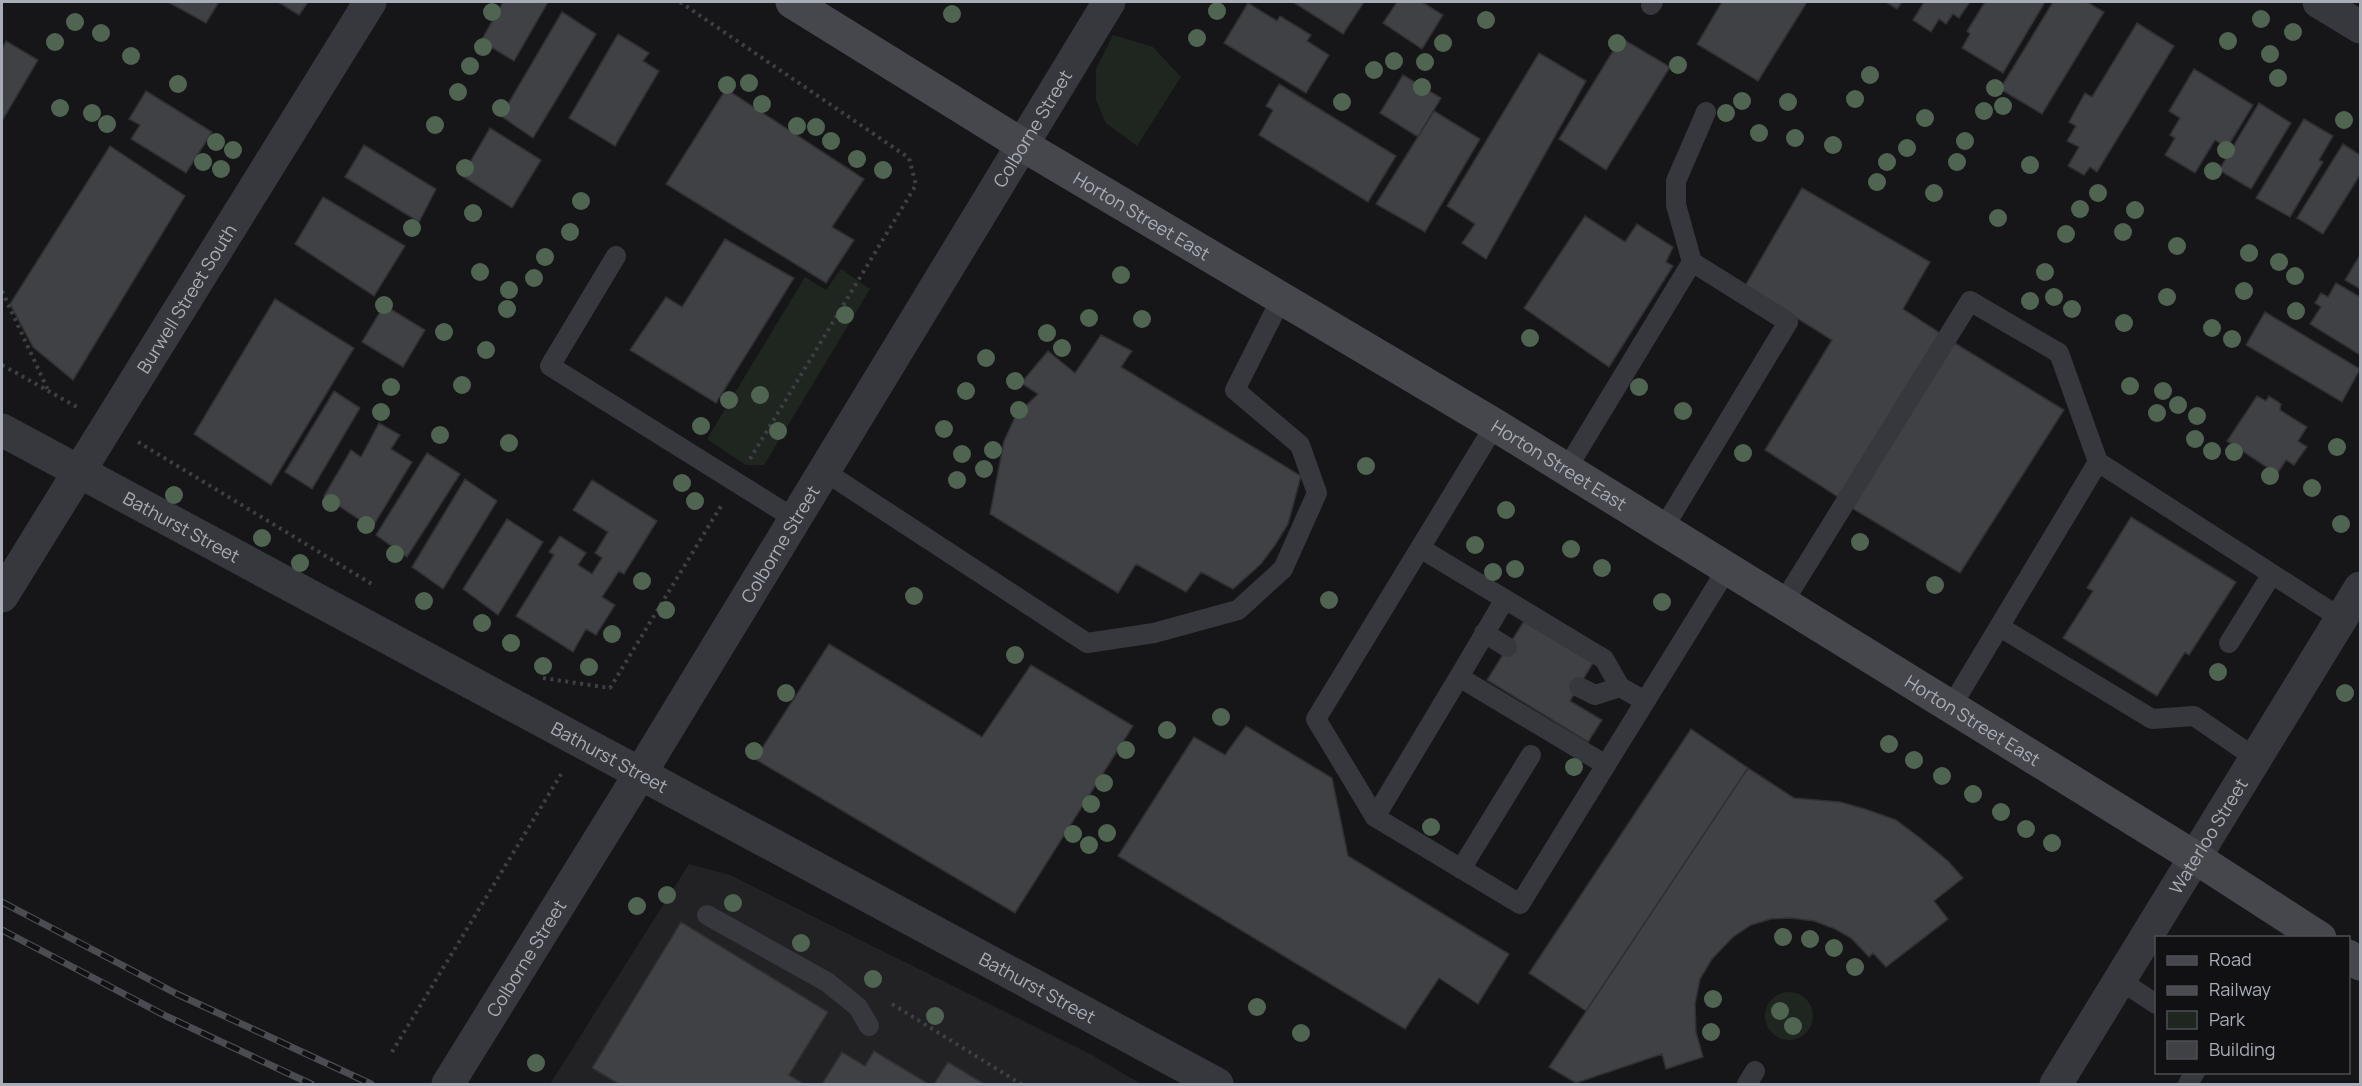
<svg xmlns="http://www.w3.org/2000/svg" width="2362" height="1086" font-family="Manrope,sans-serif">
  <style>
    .built { fill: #222225 }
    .green { fill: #1e261f }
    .building { fill: #404145; stroke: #303034; stroke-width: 1.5 }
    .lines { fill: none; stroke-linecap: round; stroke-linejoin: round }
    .path { stroke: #3d3f44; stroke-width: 4; stroke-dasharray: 3 4.5; stroke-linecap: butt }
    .service { stroke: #37383d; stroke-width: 20 }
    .minor { stroke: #37383d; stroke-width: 33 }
    .tertiary { stroke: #37383d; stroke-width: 33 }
    .secondary { stroke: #45474d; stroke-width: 33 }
    .rail-casing { stroke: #4a4c52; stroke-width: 7 }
    .rail { stroke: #111113; stroke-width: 4.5; stroke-dasharray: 14; stroke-linecap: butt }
    .tree { fill: #506452 }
    .labels { text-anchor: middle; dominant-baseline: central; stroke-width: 6; stroke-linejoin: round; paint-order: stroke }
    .street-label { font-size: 18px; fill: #a8adb8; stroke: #111113 }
  </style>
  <rect width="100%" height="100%" fill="#161618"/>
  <path class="built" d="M689 864 730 875 1092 1055 1141 1084H550Z"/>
  <path class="green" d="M1113 35 1153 47 1181 77 1137 146 1106 123 1096 100V69Z
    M841 269 870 289 764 465H746L707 439 805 277 826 290Z
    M1765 1016a24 24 0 1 1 48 0a24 24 0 1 1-48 0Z"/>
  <path class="building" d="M168 2H219L206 23Z
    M278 2H308L299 15Z
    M503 2H548L514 61 481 41Z
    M1293 2H1364L1343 34Z
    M1397 2H1422L1443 15 1422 49 1383 23Z
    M1722 2H1807L1758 81 1697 44Z
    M1886 2H1902L1897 9Z
    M1924 2H1970L1959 18 1953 14 1946 24 1939 19 1931 32 1913 20Z
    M1985 2H2045L2003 73 1962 48 1970 34 1967 31Z
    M2053 2H2087L2104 12 2042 114 2000 89Z
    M1248 3 1277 21 1280 16 1311 35 1307 41 1329 55 1306 93 1224 43Z
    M562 12 596 34 533 138 501 116Z
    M2137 23 2174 46 2097 172 2090 167 2084 175 2068 166 2079 147 2067 141 2076 126 2069 122 2085 93 2092 97Z
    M618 34 649 53 643 61 659 71 615 146 569 118Z
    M1621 38 1670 67 1606 170 1559 139Z
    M6 41 38 60 2 121V49Z
    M1539 53 1586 81 1486 259 1462 243 1475 224 1447 206Z
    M2194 69 2253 105 2227 148 2215 140 2195 173 2165 155 2175 138 2170 135 2180 118 2169 111Z
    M1403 75 1441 98 1418 137 1380 113Z
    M1279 84 1396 156 1368 202 1259 135 1273 110 1266 106Z
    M726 89 864 179 832 227 854 240 826 283 666 184Z
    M146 91 212 132 186 173 131 139 140 125 129 119Z
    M2259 103 2291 123 2251 189 2219 170Z
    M1434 111 1480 139 1425 232 1376 204Z
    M2304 119 2333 136 2319 160 2323 162 2290 217 2256 198Z
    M490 128 541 160 512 208 462 176Z
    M2343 144 2360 155V175L2323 234 2297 218Z
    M364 145 436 189 419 222 345 177Z
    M110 146 185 196 73 380 33 347 10 304Z
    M1802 188 1930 262 1903 309 1943 335 1838 497 1765 450 1832 340 1745 286Z
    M323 197 405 246 374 296 295 244Z
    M1585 216 1625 242 1637 224 1673 247 1666 262 1673 266 1609 367 1524 308Z
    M725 239 794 278 716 403 630 350 666 297 682 307Z
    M2360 255V289L2345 280Z
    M2336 283 2360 297V355L2310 324 2321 307 2315 303 2321 293 2328 297Z
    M275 299 354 348 271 485 194 434Z
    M384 305 425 330 403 367 362 342Z
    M2265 312 2360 369 2342 402 2246 345Z
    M1101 335 1132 351 1121 367 1301 476 1288 524 1275 545 1261 564 1233 589 1201 572 1186 592 1136 564 1118 593 990 514 1004 441 1016 415 1038 394 1021 383 1048 351 1075 373Z
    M1953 342 2064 410 1960 573 1850 507Z
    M334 391 360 408 312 489 285 472Z
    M2257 396 2266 401 2269 396 2281 404 2280 410 2307 427 2298 441 2307 447 2294 465 2286 460 2277 474 2227 441Z
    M379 423 400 435 391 449 412 462 372 528 324 496 351 450 361 457Z
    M427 453 460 474 407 557 376 535Z
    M465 479 497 501 443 589 412 567Z
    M592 480 657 521 624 574 619 571 602 597 615 605 596 635 586 629 573 652 516 616 554 555 549 552 560 536 586 553 578 565 592 574 602 558 595 553 608 532 573 510Z
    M2131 517 2236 582 2189 655 2185 652 2157 696 2063 638 2093 591 2087 588Z
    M507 519 543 542 498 615 463 589Z
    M1524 621 1593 663 1570 701 1602 720 1588 742 1487 680Z
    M829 644 982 737 1031 665 1133 726 1015 913 755 759Z
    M1246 726 1332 778 1348 856 1509 954 1478 1004 1439 978 1405 1029 1118 856 1194 737 1225 755Z
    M1691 729 1748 768 1586 1011 1529 973Z
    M1748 768 1794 798 1840 802 1865 809 1896 820 1920 838 1948 861 1963 878 1934 901 1948 919 1886 967 1873 953 1869 957 1851 938 1835 929 1814 921 1791 918 1771 919 1751 925 1733 937 1712 959 1700 979 1695 1004 1696 1032 1703 1057 1666 1069 1662 1054 1576 1083 1549 1067Z
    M681 922 828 1012 789 1075 804 1084H619L592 1068Z
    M874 1051 929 1084H822L842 1052 865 1066Z
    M948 1062 984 1084H934Z"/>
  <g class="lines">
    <path class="path" d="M680 2 909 158 916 185 750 459
      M2 291 48 390
      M2 365 77 407
      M138 442 375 586
      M543 678 610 688 721 506
      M892 1004 1021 1084
      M392 1052 563 771"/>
    <path class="service" d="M1651 5 1653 2
      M616 256 550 366 795 519
      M1692 262 1676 205V181L1706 112
      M1495 425 1316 719 1375 817 1520 904 1727 569
      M1566 470 1692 262 1788 322 1663 529
      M824 471 1087 643 1154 633 1238 610 1283 569 1317 493 1300 445 1235 390 1281 299
      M1420 548 1604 659 1620 687 1645 701
      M1783 603 1970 301 2059 353 2098 462
      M2000 627 2152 719 2194 716 2257 759
      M1484 633 1507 647
      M2229 643 2272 574 2342 619
      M1459 677 1505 599
      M1579 687 1595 695 1620 687
      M1951 707 2098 462 2272 574
      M1375 817 1459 677 1606 765
      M1461 869 1531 755
      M707 915 827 982 858 1007 869 1026
      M2121 981 2156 1004
      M1747 1084 1755 1071
      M2188 1084 2195 1072"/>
    <g class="minor">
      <path d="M2319 2 2360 27"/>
      <path id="s1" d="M2 430 1217 1084"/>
      <path id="s2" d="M2 596 370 2"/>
      <path id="s3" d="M2056 1084 2360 588"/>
    </g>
    <path class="tertiary" id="s4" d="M448 1084 640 774 1109 2"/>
    <g class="secondary">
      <path id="s5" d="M792 2 1021 144 1495 425 2196 858 2320 938"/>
      <path d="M2348 956 2360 964"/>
    </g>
    <defs>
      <path id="rail" d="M2 902 177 994 371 1084
        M2 930 166 1016 311 1084"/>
    </defs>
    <use href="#rail" class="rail-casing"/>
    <use href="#rail" class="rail"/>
  </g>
  <g class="tree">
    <circle cx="1217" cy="11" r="9"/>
    <circle cx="492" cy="12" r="9"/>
    <circle cx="952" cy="14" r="9"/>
    <circle cx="2261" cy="19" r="9"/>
    <circle cx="1486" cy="20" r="9"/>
    <circle cx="75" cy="22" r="9"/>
    <circle cx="2293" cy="32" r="9"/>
    <circle cx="101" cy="33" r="9"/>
    <circle cx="1197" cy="38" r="9"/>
    <circle cx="2228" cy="41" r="9"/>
    <circle cx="55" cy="42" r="9"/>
    <circle cx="1443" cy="43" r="9"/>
    <circle cx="1617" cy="43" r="9"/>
    <circle cx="483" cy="47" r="9"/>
    <circle cx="2270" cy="54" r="9"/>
    <circle cx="131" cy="56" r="9"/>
    <circle cx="1394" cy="61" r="9"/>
    <circle cx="1425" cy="62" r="9"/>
    <circle cx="1678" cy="65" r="9"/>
    <circle cx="470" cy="66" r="9"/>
    <circle cx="1374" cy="70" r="9"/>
    <circle cx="1870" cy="75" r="9"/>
    <circle cx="2278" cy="78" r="9"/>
    <circle cx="749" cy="83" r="9"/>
    <circle cx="178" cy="84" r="9"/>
    <circle cx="727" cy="85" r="9"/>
    <circle cx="1422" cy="87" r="9"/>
    <circle cx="1995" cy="88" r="9"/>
    <circle cx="458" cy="92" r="9"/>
    <circle cx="1855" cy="99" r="9"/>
    <circle cx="1742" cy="101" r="9"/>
    <circle cx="1342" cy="102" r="9"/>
    <circle cx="1788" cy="102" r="9"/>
    <circle cx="762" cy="104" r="9"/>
    <circle cx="2003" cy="106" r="9"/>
    <circle cx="60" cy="108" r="9"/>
    <circle cx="501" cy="108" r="9"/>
    <circle cx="1984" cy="111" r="9"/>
    <circle cx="92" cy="113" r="9"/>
    <circle cx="1726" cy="113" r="9"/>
    <circle cx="1925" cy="118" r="9"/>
    <circle cx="2344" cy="120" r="9"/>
    <circle cx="107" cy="124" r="9"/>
    <circle cx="435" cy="125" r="9"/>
    <circle cx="797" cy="126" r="9"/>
    <circle cx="816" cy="127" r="9"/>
    <circle cx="1759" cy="133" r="9"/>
    <circle cx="1795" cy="138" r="9"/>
    <circle cx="831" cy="141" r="9"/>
    <circle cx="1965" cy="141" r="9"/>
    <circle cx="216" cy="142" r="9"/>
    <circle cx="1833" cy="145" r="9"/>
    <circle cx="1907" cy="148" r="9"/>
    <circle cx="233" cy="150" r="9"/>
    <circle cx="2226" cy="150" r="9"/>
    <circle cx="857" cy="159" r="9"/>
    <circle cx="203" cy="162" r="9"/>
    <circle cx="1887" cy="162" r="9"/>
    <circle cx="1957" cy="162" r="9"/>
    <circle cx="2030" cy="165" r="9"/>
    <circle cx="465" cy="168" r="9"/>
    <circle cx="221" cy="169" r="9"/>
    <circle cx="883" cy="170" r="9"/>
    <circle cx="2213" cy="171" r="9"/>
    <circle cx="1877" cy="182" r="9"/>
    <circle cx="1934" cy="193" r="9"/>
    <circle cx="2098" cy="193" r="9"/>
    <circle cx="581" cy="201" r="9"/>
    <circle cx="2080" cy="209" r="9"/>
    <circle cx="2135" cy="210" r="9"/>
    <circle cx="473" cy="213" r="9"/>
    <circle cx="1998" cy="218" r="9"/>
    <circle cx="412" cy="228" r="9"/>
    <circle cx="570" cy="232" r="9"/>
    <circle cx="2123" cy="232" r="9"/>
    <circle cx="2066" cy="234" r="9"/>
    <circle cx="2177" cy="246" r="9"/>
    <circle cx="2249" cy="253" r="9"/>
    <circle cx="545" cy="257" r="9"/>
    <circle cx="2279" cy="262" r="9"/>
    <circle cx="480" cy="272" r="9"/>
    <circle cx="2045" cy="272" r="9"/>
    <circle cx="1121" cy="275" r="9"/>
    <circle cx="2295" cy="276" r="9"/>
    <circle cx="534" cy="278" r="9"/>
    <circle cx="509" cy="290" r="9"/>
    <circle cx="2244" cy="291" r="9"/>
    <circle cx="2054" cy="297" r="9"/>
    <circle cx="2167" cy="297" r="9"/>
    <circle cx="2030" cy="301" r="9"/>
    <circle cx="384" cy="305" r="9"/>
    <circle cx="507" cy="309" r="9"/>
    <circle cx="2072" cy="309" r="9"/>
    <circle cx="2296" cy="311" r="9"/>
    <circle cx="845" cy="315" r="9"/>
    <circle cx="1089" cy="318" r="9"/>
    <circle cx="1142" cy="319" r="9"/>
    <circle cx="2124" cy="323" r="9"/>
    <circle cx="2212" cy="328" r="9"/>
    <circle cx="444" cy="332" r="9"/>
    <circle cx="1047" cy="333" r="9"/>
    <circle cx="1530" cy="338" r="9"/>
    <circle cx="2232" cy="339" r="9"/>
    <circle cx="1062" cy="348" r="9"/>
    <circle cx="486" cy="350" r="9"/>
    <circle cx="986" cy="358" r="9"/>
    <circle cx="1015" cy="381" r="9"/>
    <circle cx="462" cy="385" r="9"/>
    <circle cx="2130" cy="386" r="9"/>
    <circle cx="391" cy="387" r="9"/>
    <circle cx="1639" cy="387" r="9"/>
    <circle cx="966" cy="391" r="9"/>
    <circle cx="2163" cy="391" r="9"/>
    <circle cx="760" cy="395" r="9"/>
    <circle cx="729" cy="400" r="9"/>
    <circle cx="2178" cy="405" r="9"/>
    <circle cx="1019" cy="410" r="9"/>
    <circle cx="1683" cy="411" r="9"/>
    <circle cx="381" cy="412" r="9"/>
    <circle cx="2157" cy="413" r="9"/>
    <circle cx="2197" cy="416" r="9"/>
    <circle cx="701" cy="426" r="9"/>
    <circle cx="944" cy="429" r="9"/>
    <circle cx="778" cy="431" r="9"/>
    <circle cx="440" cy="435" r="9"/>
    <circle cx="2195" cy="439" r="9"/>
    <circle cx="509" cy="443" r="9"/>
    <circle cx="2337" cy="447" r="9"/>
    <circle cx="993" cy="450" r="9"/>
    <circle cx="2212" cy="451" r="9"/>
    <circle cx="2234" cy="452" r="9"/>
    <circle cx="1743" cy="453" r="9"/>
    <circle cx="962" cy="454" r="9"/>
    <circle cx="1366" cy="466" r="9"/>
    <circle cx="984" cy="469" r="9"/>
    <circle cx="2270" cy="476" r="9"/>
    <circle cx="957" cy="480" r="9"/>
    <circle cx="682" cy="483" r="9"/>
    <circle cx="2312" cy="488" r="9"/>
    <circle cx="174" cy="495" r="9"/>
    <circle cx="695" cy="501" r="9"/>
    <circle cx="331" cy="503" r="9"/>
    <circle cx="1506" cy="510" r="9"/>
    <circle cx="2341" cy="524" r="9"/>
    <circle cx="366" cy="525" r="9"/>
    <circle cx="262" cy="538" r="9"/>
    <circle cx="1860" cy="542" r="9"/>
    <circle cx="1475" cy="545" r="9"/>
    <circle cx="1571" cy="549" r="9"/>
    <circle cx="395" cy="554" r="9"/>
    <circle cx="300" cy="563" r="9"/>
    <circle cx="1602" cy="568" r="9"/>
    <circle cx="1515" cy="569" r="9"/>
    <circle cx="1493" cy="572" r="9"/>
    <circle cx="642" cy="581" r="9"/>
    <circle cx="1935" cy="585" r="9"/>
    <circle cx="914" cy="596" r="9"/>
    <circle cx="1329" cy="600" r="9"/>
    <circle cx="424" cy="601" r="9"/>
    <circle cx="1662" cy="602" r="9"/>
    <circle cx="666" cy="610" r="9"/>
    <circle cx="482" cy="623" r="9"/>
    <circle cx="612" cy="634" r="9"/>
    <circle cx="511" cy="643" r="9"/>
    <circle cx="1015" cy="655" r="9"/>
    <circle cx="543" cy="666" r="9"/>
    <circle cx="589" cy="667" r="9"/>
    <circle cx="2218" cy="672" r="9"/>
    <circle cx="786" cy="693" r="9"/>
    <circle cx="2345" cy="693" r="9"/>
    <circle cx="1221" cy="717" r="9"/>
    <circle cx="1167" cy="730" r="9"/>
    <circle cx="1889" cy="744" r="9"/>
    <circle cx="1126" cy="750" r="9"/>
    <circle cx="754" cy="751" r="9"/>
    <circle cx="1914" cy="760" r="9"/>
    <circle cx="1574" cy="767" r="9"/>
    <circle cx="1942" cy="776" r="9"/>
    <circle cx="1104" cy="783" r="9"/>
    <circle cx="1973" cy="794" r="9"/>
    <circle cx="1091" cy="804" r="9"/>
    <circle cx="2001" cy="812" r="9"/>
    <circle cx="1431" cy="827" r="9"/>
    <circle cx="2026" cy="829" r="9"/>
    <circle cx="1107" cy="833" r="9"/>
    <circle cx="1073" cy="834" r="9"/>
    <circle cx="2052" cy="843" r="9"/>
    <circle cx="1089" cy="845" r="9"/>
    <circle cx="667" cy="895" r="9"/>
    <circle cx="733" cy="903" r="9"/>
    <circle cx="637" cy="906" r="9"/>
    <circle cx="1783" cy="937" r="9"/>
    <circle cx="1810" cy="939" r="9"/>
    <circle cx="801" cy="943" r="9"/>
    <circle cx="1834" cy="948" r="9"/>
    <circle cx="1855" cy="967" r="9"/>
    <circle cx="873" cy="979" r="9"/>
    <circle cx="1713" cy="999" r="9"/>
    <circle cx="1257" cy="1007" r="9"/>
    <circle cx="1780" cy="1011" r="9"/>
    <circle cx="935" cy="1016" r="9"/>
    <circle cx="1793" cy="1026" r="9"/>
    <circle cx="1711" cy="1032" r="9"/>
    <circle cx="1301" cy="1033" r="9"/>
    <circle cx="536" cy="1063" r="9"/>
  </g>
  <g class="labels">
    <g class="street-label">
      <text stroke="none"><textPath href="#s4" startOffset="1120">Colborne Street</textPath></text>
      <text stroke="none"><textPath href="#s5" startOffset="410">Horton Street East</textPath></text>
      <text stroke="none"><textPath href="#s2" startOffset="350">Burwell Street South</textPath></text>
      <text stroke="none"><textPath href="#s5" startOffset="896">Horton Street East</textPath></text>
      <text stroke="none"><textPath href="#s1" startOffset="204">Bathurst Street</textPath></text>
      <text stroke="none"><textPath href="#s4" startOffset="634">Colborne Street</textPath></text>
      <text stroke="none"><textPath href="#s5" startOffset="1382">Horton Street East</textPath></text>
      <text stroke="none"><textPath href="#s1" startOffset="690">Bathurst Street</textPath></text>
      <text stroke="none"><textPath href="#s3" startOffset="291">Waterloo Street</textPath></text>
      <text stroke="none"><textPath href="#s4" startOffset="148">Colborne Street</textPath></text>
      <text stroke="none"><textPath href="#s1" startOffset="1176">Bathurst Street</textPath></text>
    </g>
  </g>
  <rect width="2362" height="1086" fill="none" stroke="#a8adb8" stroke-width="6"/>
  <rect x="2155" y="936" width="195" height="138" fill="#111113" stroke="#4d4f55" stroke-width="1.5"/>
  <rect x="2167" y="956" width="30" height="9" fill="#45474d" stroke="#4d4f55" stroke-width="1.5"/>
  <text x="2209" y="966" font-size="18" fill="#a8adb8">Road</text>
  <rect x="2167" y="986" width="30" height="9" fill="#4a4c52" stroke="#4d4f55" stroke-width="1.5"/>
  <text x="2209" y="996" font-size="18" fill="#a8adb8">Railway</text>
  <rect x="2167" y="1011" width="30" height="18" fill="#1e261f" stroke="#4d4f55" stroke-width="1.5"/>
  <text x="2209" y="1026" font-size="18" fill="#a8adb8">Park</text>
  <rect x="2167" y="1041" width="30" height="18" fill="#404145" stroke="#4d4f55" stroke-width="1.5"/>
  <text x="2209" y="1056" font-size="18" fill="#a8adb8">Building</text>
</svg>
